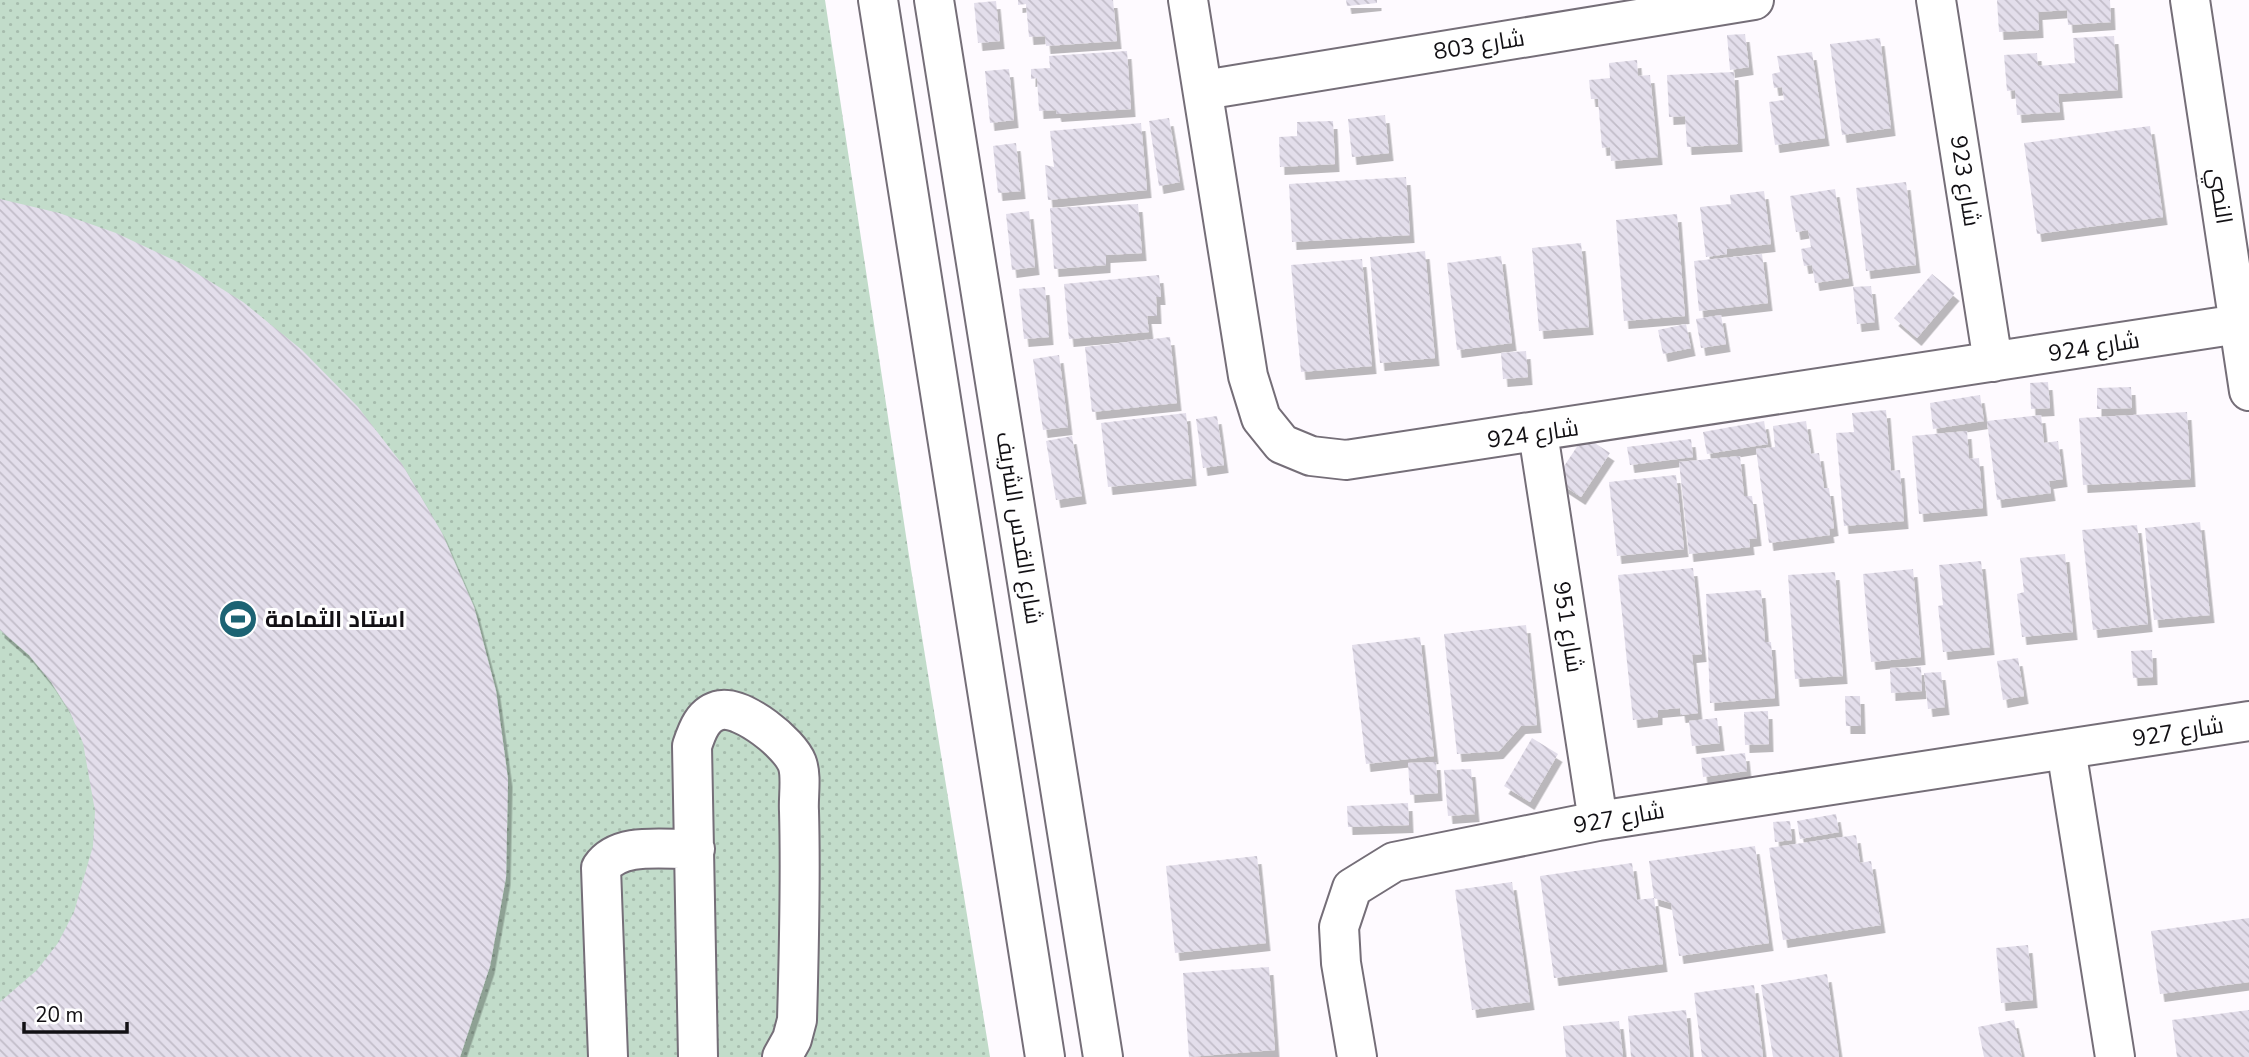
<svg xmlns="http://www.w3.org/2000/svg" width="2249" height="1057" font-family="'Nunito Sans',Cairo,sans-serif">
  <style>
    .park { fill: url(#park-dots) }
    .building { fill: url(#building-back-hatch); filter: url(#shadow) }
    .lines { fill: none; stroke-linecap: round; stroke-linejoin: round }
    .minor-casing { stroke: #756e78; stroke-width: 42 }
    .minor { stroke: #fff; stroke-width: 38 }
    .labels { text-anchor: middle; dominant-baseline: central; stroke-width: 6; stroke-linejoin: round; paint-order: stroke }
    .street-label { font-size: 23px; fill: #121014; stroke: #fff }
    .poi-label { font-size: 23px; font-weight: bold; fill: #121014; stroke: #fff; text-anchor: start }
  </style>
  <defs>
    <pattern id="park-dots" width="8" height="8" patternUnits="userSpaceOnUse" patternTransform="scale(1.75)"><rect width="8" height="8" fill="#c2dcca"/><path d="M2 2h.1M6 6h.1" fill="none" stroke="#a6bcad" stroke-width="1.8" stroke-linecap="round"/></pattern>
    <pattern id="building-back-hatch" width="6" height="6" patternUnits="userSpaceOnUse" patternTransform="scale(1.75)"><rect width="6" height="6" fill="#e3deeb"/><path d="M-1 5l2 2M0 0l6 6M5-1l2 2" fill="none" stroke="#c2bdc9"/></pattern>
    <filter id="shadow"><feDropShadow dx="4.5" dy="8" stdDeviation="0" flood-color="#0004"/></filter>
  </defs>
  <rect width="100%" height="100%" fill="#fefaff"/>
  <path class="park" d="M0 0H825L911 569 990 1057H0Z"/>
  <path class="building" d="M1018 0H1113L1117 41 1046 46 1045 36 1029 37 1026 4 1018 5Z
    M1346 0H1377V3L1347 6Z
    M1997 0H2110L2111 22 2068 25 2067 10 2038 12 2039 30 1999 32Z
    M996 1 1000 41 978 43 974 3Z
    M1745 34 1749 67 1730 70 1727 35Z
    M2114 36 2118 90 2058 94 2060 112 2017 115 2015 90 2007 91 2004 55 2037 53 2038 66 2075 63 2073 38Z
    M1880 38 1891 128 1842 135 1830 44Z
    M1127 51 1131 109 1057 114 1056 110 1039 111 1037 78 1031 79V69L1050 68 1049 56Z
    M1812 52 1825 138 1775 145 1769 102 1784 100 1782 87 1774 88 1772 74 1780 72 1777 56Z
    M1637 60 1638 76 1650 75 1658 157 1611 161 1610 147 1602 148 1598 99H1591L1589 80 1610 78 1609 63Z
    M1009 69 1014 120 990 123 985 71Z
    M1734 72 1738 144 1687 147 1685 116 1669 117 1667 75Z
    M1385 115 1389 153 1352 157 1348 119Z
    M1169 118 1180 182 1159 186 1149 121Z
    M1333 121 1335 164 1280 167 1279 137 1297 136V122Z
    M1141 123 1147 190 1048 200 1045 165 1054 167 1050 131Z
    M2150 126 2163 217 2037 234 2024 143Z
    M1016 143 1021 191 998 193 993 146Z
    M1406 177 1410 235 1292 242 1289 184Z
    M1906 182 1916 265 1866 271 1856 188Z
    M1835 189 1849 278 1815 283 1812 265 1804 266 1801 249 1811 247 1808 230 1796 232 1790 196Z
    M1764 191 1771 244 1727 249V254L1706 257 1700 207 1731 204 1730 195Z
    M0 199 59 213 116 233 182 264 243 302 302 350 358 407 402 464 442 533 474 607 496 691 508 779 506 877 490 966 460 1057H0V1002L37 970 58 943 74 912 93 846 95 811 83 743 70 712 51 682 29 655 0 630Z
    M1138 204 1142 253 1106 255V265L1054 269 1050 208Z
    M1029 211 1035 267 1012 270 1006 214Z
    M1677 214 1685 316 1624 321 1616 220Z
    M1581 243 1589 327 1539 331 1532 248Z
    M1425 251 1435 358 1380 363 1370 257Z
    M1762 254 1768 303 1699 311 1694 261Z
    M1501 256 1512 343 1457 350 1447 263Z
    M1362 259 1372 366 1301 372 1291 265Z
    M1932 274 1955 293 1917 338 1894 318Z
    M1159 275 1161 297H1156L1157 316H1147L1149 332 1069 339 1064 284Z
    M1871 286 1875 322 1857 324 1853 287Z
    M1045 287 1049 337 1024 339 1019 289Z
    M1721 315 1726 344 1701 348 1696 319Z
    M1686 324 1691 348 1663 354 1658 330Z
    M1170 337 1177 403 1092 412 1085 347Z
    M1526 351 1528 377 1503 379 1501 353Z
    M1059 355 1068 427 1043 430 1033 359Z
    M2048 382 2050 408 2031 409 2030 383Z
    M2131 387 2132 408 2097 409V388Z
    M1980 395 1984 421 1933 429 1930 403Z
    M1886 410 1891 471 1900 470 1904 521 1844 526 1836 433 1854 432 1852 413Z
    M2187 412 2191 479 2083 485 2079 418Z
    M1186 413 1192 478 1108 487 1101 423Z
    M2041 415 2044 443 2058 441 2063 479 2049 481 2051 493 1997 500 1987 421Z
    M1217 416 1224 465 1203 468 1196 419Z
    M1764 421 1768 444 1707 454 1703 432Z
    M1806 421 1811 454 1819 453 1824 488H1829L1834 528 1829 529 1830 535 1769 543 1756 449 1775 447 1773 426Z
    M1967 431 1969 459 1979 458 1983 508 1919 514 1912 436Z
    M1072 436 1082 496 1056 500 1046 441Z
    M1584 436 1610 453 1581 497 1555 480Z
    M1691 439 1693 457 1630 465 1627 447Z
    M1740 456 1744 496H1752L1757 538 1749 539 1750 547 1689 554 1679 462Z
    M1676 475 1684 549 1617 556 1609 482Z
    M2200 522 2210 615 2154 620 2145 528Z
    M2137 525 2148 624 2093 630 2082 530Z
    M2065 554 2073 632 2022 637 2017 594 2024 592 2020 558Z
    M1981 561 1990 647 1943 652 1938 606 1943 605 1939 565Z
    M1693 568 1702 654 1692 655 1698 713 1681 715 1680 708 1658 710V717L1633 720 1618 575Z
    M1913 569 1921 657 1871 662 1863 574Z
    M1835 572 1843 676 1795 679 1788 575Z
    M1761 590 1765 642H1771L1775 698 1710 703 1706 594Z
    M1526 625 1537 725 1521 726 1499 751 1457 754 1444 634Z
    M1420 637 1434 756 1366 764 1352 645Z
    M2152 650 2153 677 2133 678 2131 651Z
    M2018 658 2024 696 2003 700 1997 661Z
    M1921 667 1922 691 1891 693 1890 668Z
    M1941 672 1945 707 1928 709 1924 673Z
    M1845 696H1860L1861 726H1846Z
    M1768 711 1769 744 1745 745 1744 712Z
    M1717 718 1720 743 1692 746 1689 721Z
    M1532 738 1558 754 1530 802 1504 786Z
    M1745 753 1747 771 1703 777 1701 758Z
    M1436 762 1438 793 1410 795 1408 763Z
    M1471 769 1475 814 1448 816 1444 770Z
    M1408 803 1409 825 1348 827 1347 806Z
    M1836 814 1839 832 1800 839 1797 821Z
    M1790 821 1792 840 1775 842 1773 822Z
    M1856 835 1860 863 1871 861 1881 925 1783 940 1769 848Z
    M1755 846 1769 943 1679 956 1671 903 1654 898 1649 861Z
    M1257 856 1266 943 1175 953 1166 866Z
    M1632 863 1637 900 1654 898 1663 964 1554 978 1540 876Z
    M1512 882 1530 1002 1472 1010 1455 890Z
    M2249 918V982L2160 994 2151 931Z
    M2028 945 2033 1000 2001 1003 1996 948Z
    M1269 967 1275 1050 1189 1057 1183 973Z
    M1827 974 1839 1057H1773L1761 985Z
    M1754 985 1763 1057H1702L1694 993Z
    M1686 1010 1690 1057H1631L1628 1016Z
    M2249 1010V1057H2177L2172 1020Z
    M2014 1020 2022 1057H1984L1978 1027Z
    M1619 1021 1623 1057H1566L1563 1026Z"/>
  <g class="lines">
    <defs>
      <path id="minor" d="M878 0 1045 1057
        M934 0 1103 1057
        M1188 0 1248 376 1261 418 1282 444 1311 456 1346 460 2239 324
        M1936 0 1993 362
        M2190 0 2249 391
        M1204 90 1754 0
        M1538 433 1598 821
        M2066 749 2115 1057
        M608 1057 601 868C619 841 665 850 695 849
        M698 1057 692 746C697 731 703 713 721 710 744 707 789 743 797 763 802 776 798 798 799 811 801 881 799 950 797 1020L792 1039 782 1057
        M1357 1057 1341 963 1339 927 1352 888 1394 862 1598 821 2249 721"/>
    </defs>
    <use href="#minor" class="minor-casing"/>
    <use href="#minor" class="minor"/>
  </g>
  <defs>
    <symbol id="stadium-disc" viewBox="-11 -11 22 22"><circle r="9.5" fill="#1c6373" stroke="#fff"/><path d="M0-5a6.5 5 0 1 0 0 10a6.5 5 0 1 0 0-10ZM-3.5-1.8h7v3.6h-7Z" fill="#fff"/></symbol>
  </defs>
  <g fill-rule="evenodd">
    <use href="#stadium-disc" x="216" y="597" width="44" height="44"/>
  </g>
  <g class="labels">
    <g class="street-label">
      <text transform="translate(1479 45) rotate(-9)">شارع 803</text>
      <text transform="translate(1965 181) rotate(81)">شارع 923</text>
      <text transform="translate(2220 196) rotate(81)">النصي</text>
      <text transform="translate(2094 347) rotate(-9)">شارع 924</text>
      <text transform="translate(1533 434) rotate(-8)">شارع 924</text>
      <text transform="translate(1019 528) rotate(81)">شارع القدس الشريف</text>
      <text transform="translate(1568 627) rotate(81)">شارع 951</text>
      <text transform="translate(2178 732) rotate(-9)">شارع 927</text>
      <text transform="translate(1619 818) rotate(-10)">شارع 927</text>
    </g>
    <g class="poi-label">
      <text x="265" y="619">استاد الثمامة</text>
    </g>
  </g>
  <path d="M24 1022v10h103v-10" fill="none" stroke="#121014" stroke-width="3.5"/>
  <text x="35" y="1022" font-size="21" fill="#121014" stroke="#ffffff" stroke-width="5" paint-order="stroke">20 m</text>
</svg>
